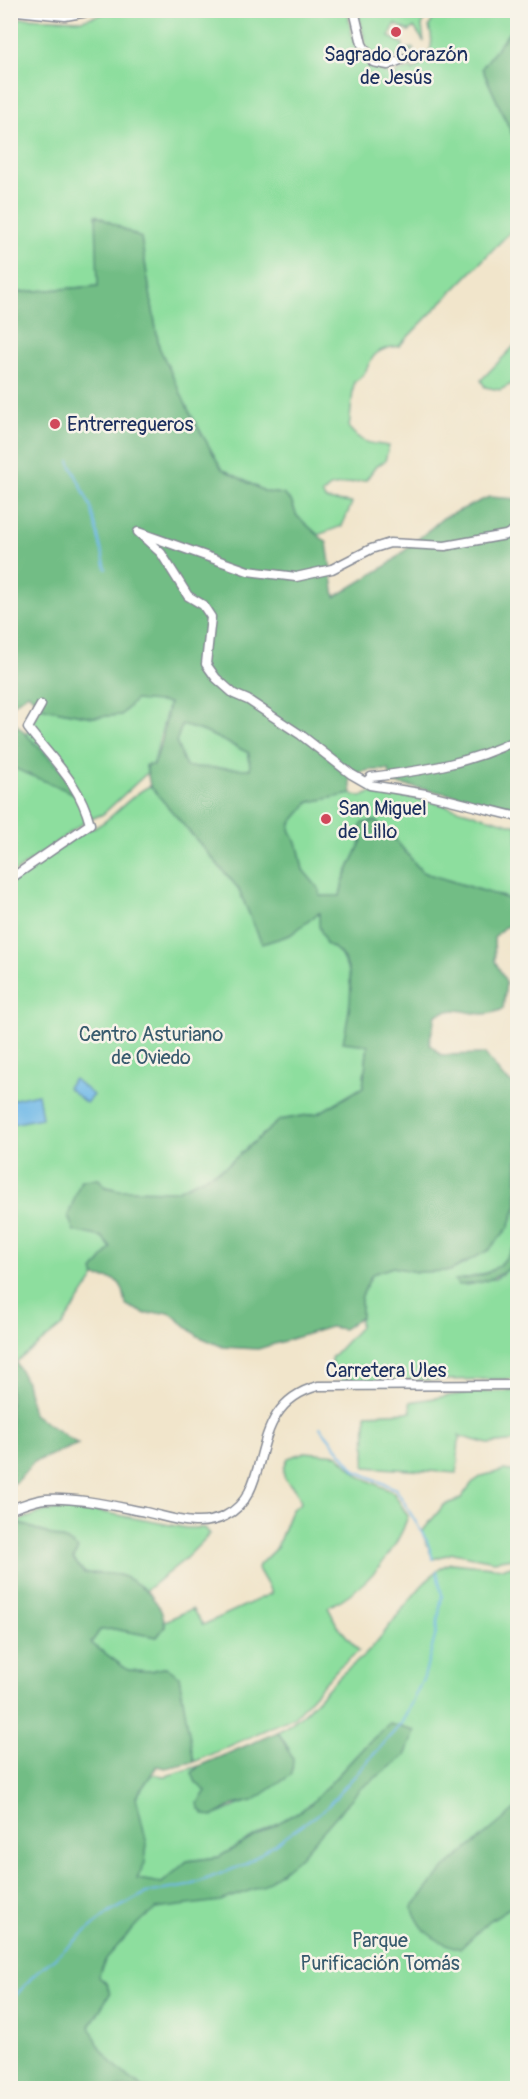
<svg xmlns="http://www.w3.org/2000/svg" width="528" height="2099" font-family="Pangolin,sans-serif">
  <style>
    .green { fill: #8dde9e; stroke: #54867e; stroke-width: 1.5 }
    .forest { fill: #72bd85; stroke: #467672; stroke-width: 1.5; fill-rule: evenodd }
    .water { fill: #6fb9e8; stroke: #4574a3; stroke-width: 1.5 }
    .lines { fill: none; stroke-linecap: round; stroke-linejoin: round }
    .stream { stroke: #6fb9e8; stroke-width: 2 }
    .minor-casing { stroke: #868a94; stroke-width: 11 }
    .minor { stroke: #fff; stroke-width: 8 }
    .poi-dot { fill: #d1495b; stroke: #f7f3e8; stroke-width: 2 }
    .labels { text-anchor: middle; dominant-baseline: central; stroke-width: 5; stroke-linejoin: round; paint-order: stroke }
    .poi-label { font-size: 20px; fill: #1b2f5e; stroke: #f7f3e8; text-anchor: start }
    .park-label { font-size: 20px; fill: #385b6e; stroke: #f7f3e8 }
    .street-label { font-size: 20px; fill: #1b2f5e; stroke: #f7f3e8 }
  </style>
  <rect width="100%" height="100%" fill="#f7f3e8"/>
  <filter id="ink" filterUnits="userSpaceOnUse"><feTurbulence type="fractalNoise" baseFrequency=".0167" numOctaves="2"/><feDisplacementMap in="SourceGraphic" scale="12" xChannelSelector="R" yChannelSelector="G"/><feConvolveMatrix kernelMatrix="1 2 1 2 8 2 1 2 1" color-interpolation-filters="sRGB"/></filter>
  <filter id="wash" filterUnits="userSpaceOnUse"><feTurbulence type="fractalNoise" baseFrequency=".008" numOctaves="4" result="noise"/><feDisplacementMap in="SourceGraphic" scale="24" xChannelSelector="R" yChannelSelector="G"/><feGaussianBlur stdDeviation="1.35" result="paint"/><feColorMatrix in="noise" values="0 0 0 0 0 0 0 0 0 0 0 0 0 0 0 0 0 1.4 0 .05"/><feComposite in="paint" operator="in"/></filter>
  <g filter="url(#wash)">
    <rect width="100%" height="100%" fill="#f1e5cb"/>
    <path class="green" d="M116 10 348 11C353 49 357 63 395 77L397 71 412 68 413 71C429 59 436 46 429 27L434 17 469 11H517V22L482 68 517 145V225L399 346C361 350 376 370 354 382L349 428C363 445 371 443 389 446L385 461 376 466 366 480 330 487 322 494 326 500 352 503 342 526 318 535 297 516 291 501 283 494 266 492 222 469 177 390 159 347 141 238 98 286 11 293V24L21 18 82 20Z
      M358 11H448L425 18 422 26 424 42 414 27 409 31 395 24 389 37 403 44 402 50 413 48 414 50 391 60 376 59 366 46Z
      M517 343V381L500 390 485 387 481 380Z
      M135 700 169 702 153 766H146L147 773 103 814 86 821 11 875V767L33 774H65L26 735 41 705 44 708 93 717 121 715Z
      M182 725 205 732 249 753 250 769 186 767 176 742Z
      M150 786 238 888 262 943 290 935 319 912 349 972 352 998 350 1011 368 1044 363 1087 319 1113 280 1120 225 1167 176 1191 119 1190 81 1180 75 1199 112 1248 93 1271 95 1277 62 1326 16 1362 11 1363V883L84 831C109 827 126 796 150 786Z
      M370 793 422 799 517 826V908L509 899 422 872 390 833 376 821 363 823 362 840 343 881 340 897 320 896 319 889 303 870 299 850 290 829 291 823 309 802 352 794 361 797Z
      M517 1203C517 1216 520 1230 517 1242 513 1270 477 1276 455 1281L495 1279 517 1263V1379L343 1381 334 1371 331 1358 360 1327 361 1298 372 1274 393 1267 416 1272 450 1271 468 1262Z
      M517 1391V1441L488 1444 459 1436 457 1473 365 1467 366 1414 411 1412 410 1402 473 1392Z
      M305 1452 338 1455 359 1476 393 1492 408 1516C396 1554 364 1590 328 1607L337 1625 359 1651 340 1666 294 1717 194 1762 185 1721 166 1667 151 1671 128 1670 91 1643 100 1630 114 1629 157 1637 165 1627V1621L192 1609 203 1625 272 1593 258 1569 259 1565 277 1547 291 1510 301 1503C297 1480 274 1486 288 1458Z
      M504 1470 517 1472V1557L494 1561 453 1553 433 1559 422 1532 425 1528 444 1505 460 1499 472 1483 482 1476Z
      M81 1508 186 1528H205L210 1534 184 1560 145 1591 120 1575 85 1573 73 1559 77 1548 67 1541 16 1522 45 1511Z
      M451 1563 503 1568 517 1565V2088H51L80 1952 400 1760 415 1731 390 1724 368 1743 310 1805 219 1857 187 1861 162 1883 136 1879C154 1845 141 1832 136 1797L151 1775 166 1776 199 1766 192 1773 206 1791 205 1815C224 1817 234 1803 253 1801L289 1749 278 1732C308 1714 318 1697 342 1674 350 1667 359 1661 367 1653 388 1632 426 1570 451 1563Z"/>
    <path class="forest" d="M517 22V145L482 68Z
      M96 215 141 238 159 347 190 413 222 469 266 492 283 494 291 501 297 516 327 543 335 597 389 564 443 518 489 497 517 499V812L460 796 392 783 389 770C375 770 360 768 350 780L352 794 309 802 291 823 290 829 299 850 303 870 319 889 320 896H340L343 882 362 840 359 832 362 823 376 821 390 833 422 872 509 899 517 908V922L503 928 494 938 495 961 506 982 503 1009C473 1023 463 1001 436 1015L429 1043 441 1055 485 1054 502 1076 517 1087V1205L509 1227 489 1250 450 1271 416 1272 393 1267 372 1274 361 1298V1317L343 1329 330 1327 258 1349 223 1347 198 1336 169 1312 146 1314 126 1305C122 1280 120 1279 95 1277L93 1271 111 1248 102 1237 74 1231 68 1216 81 1180 99 1179 105 1187 119 1190 176 1191 225 1167 280 1120 319 1113 363 1087 368 1045 343 1042C349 1014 363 958 326 944L319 926V913L290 935 262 944 238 888 150 786 146 765H154L162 740 169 703 135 700 121 715 93 717 44 708 28 693 11 706V293L98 286ZM182 725 205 732 249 753 250 769 186 767 176 742Z
      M10 718 65 774 75 794 11 767Z
      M517 1244V1263C498 1277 483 1285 458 1285L455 1280C487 1277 499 1270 517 1244Z
      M16 1362 26 1382 33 1414 78 1444 34 1462 16 1482 11 1484 10 1363Z
      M16 1522 67 1541 78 1549 73 1559 84 1573C96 1574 111 1572 122 1576 144 1585 163 1603 165 1626L157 1637 114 1629 100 1630 91 1643 128 1670 151 1671 166 1667 179 1676 194 1762 166 1768 157 1766 136 1797 147 1844 145 1863 137 1879 162 1883 187 1861 219 1857 310 1805 368 1743 390 1724 415 1731 405 1756 359 1790 301 1856 263 1886 220 1901 156 1909 138 1923 106 1959 98 1976 107 1984 110 1994 90 2026C100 2055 119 2071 144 2088H11L10 1523Z
      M278 1732 293 1759 292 1774 253 1801 233 1805 214 1816 205 1815 199 1808 198 1803 206 1791 196 1783 192 1773 199 1766Z
      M517 1808V1903L489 1921 460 1949C433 1940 422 1934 412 1907L445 1868Z"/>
    <path class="water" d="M74 1079 93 1095 86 1103 67 1087Z
      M38 1094 42 1118 11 1124V1100Z"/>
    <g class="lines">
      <path class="stream" d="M69 461 91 507 106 569
        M320 1427 356 1471 396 1489 427 1541 433 1559
        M10 2002 34 1975 107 1914 146 1893 188 1886 246 1864 326 1808 401 1724 424 1677 436 1633 442 1595 437 1572"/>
    </g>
  </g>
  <g filter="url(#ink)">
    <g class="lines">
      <defs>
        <path id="minor" d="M354 10 362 44 373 62 388 65 413 55
          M10 15 17 11 65 16 99 10
          M518 528 506 535 445 546 390 543 371 549 332 569 296 577 248 571 138 532 161 553 188 596 203 605 211 617 206 664 216 678 234 694 248 700 301 735 351 774 370 785 426 794 518 817
          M366 782 371 777C421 771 473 763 518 739
          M10 879 90 824C79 782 53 761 28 728L41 705
          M10 1509C21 1506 34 1500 45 1499 77 1497 114 1506 145 1512 171 1518 199 1529 225 1516 277 1491 243 1406 318 1386L518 1385"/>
      </defs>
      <use href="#minor" class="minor-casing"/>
      <use href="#minor" class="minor"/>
    </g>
  </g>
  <g class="poi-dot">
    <circle cx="396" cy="32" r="6"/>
    <circle cx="55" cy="424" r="6"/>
    <circle cx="326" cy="819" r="6"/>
  </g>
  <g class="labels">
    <g class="poi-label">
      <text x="396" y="54" text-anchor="middle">Sagrado Corazón<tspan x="396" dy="23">de Jesús</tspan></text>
      <text x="67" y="424">Entrerregueros</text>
      <text x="338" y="808">San Miguel<tspan x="338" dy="23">de Lillo</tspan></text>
    </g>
    <g class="park-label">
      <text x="151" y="1034">Centro Asturiano<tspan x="151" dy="23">de Oviedo</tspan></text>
      <text x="380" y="1940">Parque<tspan x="380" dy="23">Purificación Tomás</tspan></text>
    </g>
    <g class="street-label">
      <text x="386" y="1370">Carretera Ules</text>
    </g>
  </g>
  <rect width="528" height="2099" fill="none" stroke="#f7f3e8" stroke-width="36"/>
</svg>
